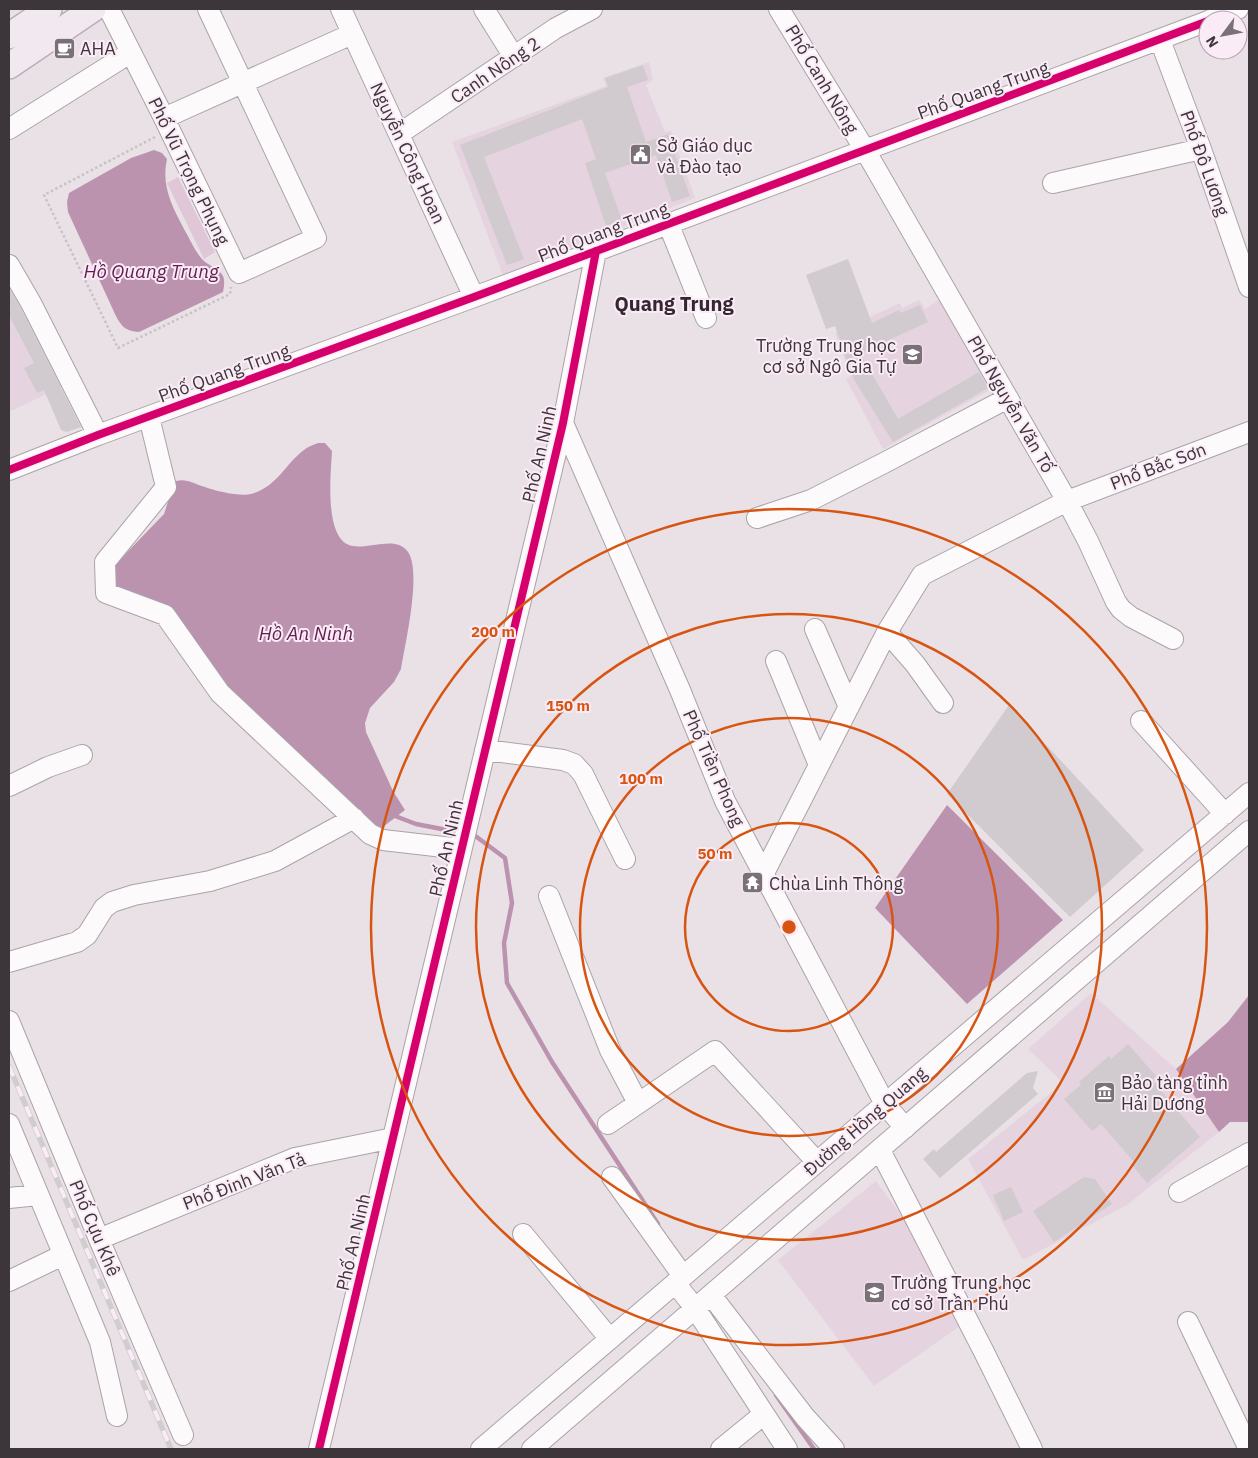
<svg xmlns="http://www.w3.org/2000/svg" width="1258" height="1458" font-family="'IBM Plex Sans',sans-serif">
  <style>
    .built { fill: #e5d4df }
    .green { fill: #dfc7d8 }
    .water { fill: #bb93af }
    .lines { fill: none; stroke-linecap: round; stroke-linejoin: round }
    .stream { stroke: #bb93af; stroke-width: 4.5 }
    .building { fill: #d1cace }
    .minor-casing { stroke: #aaa3a8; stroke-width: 22 }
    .major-casing { stroke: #bcadb8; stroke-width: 28 }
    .path { stroke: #c6c3c5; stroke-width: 2.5; stroke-dasharray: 2.5 2.5; stroke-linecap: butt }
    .minor { stroke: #fcfafb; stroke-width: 20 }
    .major { stroke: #f1e9ef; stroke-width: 25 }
    .rail-casing { stroke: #d0cdce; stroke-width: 5.5 }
    .rail { stroke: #fbebf6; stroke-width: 4; stroke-dasharray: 11; stroke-linecap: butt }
    .cycleway-casing { stroke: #fbebf6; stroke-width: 11 }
    .cycleway { stroke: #d6006c; stroke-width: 8 }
    .ring { fill: none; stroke: #d75511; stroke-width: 2.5 }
    .labels { text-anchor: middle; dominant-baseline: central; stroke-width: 4; stroke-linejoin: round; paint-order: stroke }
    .poi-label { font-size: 18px; fill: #3c353a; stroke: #fbebf6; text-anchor: start }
    .street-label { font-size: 18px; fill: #3c353a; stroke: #fbebf6 }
    .water-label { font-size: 19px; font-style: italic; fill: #601e51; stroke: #fbebf6 }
    .quarter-label { font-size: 20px; font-weight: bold; fill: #332730; stroke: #fbebf6 }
    .centre { fill: #d75511; stroke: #fbebf6; stroke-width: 2.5 }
    .ring-label { font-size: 15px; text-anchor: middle; font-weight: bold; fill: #d75511; stroke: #fbebf6; stroke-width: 4; stroke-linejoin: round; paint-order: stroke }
  </style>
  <rect width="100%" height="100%" fill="#eae1e7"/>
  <path class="built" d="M649 62 653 80 646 85 665 132 671 131 695 198 503 275 452 142 606 86 603 78Z
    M16 284 70 383 9 412V287Z
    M944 296 999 385 883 449 846 379 851 376 835 333 900 303 902 308 919 300 925 309Z
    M1091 993 1176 1069 1219 1132 1127 1205 1023 1260 968 1159 1063 1083 1028 1049Z
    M876 1181 921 1242 963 1324 874 1386 778 1260Z"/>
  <path class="green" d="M178 177 215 252 204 259 167 183Z"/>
  <path class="water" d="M154 150 162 153 167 159C161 186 172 206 184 229 190 239 194 250 202 259 208 266 219 268 223 276 225 281 224 287 223 292L219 294 139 332C125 331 121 326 115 314L68 212 67 202 69 193 131 158Z
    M318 443H325L332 451C331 472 323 542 353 546 370 549 397 535 408 552 422 572 405 644 401 669L394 682 370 708 365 723 366 732 393 791 405 810 379 830 325 777 237 704 181 622 113 590 111 569 164 514 169 499 170 490 176 481C187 478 194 484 205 487 215 491 241 497 251 494 277 487 285 464 304 450 307 447 313 445 318 443Z
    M947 805 1063 920 967 1004 875 908Z
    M1249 995V1122H1230L1219 1132 1176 1069 1228 1022Z"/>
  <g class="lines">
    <path class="stream" d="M395 816 416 824 452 831
      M474 835 505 858 512 903 504 943 507 983 552 1062 658 1224
      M776 1395 814 1449"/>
  </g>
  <path class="building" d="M643 65 648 80 627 87 646 142 668 134 690 196 672 202 656 155 605 173 622 220 606 226 585 163 596 159 582 119 484 157 524 259 507 265 460 145 608 87 605 78Z
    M848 259 872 323 899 310 901 313 920 305 928 322 860 353 898 419 979 372 988 388 893 442 853 378 835 326 826 329 806 275Z
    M9 288 21 309 81 427 67 432 61 430 44 390 37 393 24 368 34 363 9 315Z
    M1009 705 1144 850 1070 917 947 794Z
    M1128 1044 1156 1076 1152 1080 1200 1137 1147 1183 1131 1164 1134 1162 1101 1124 1092 1131 1064 1099 1081 1085 1079 1082 1109 1056 1111 1059Z
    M1038 1071 1033 1088 1038 1094 940 1178 923 1159 934 1149 936 1152 1027 1073Z
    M1084 1177 1095 1179 1112 1204 1054 1242 1033 1211Z
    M1011 1187 1023 1212 1004 1221 993 1195Z"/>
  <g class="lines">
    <defs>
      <path id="minor" d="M109 9 164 118 239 273 316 238 208 9
        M341 9 474 297
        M484 9 514 57
        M779 9 865 150 1067 501 1088 541 1116 602 1121 609 1131 617 1173 639
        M1210 20 1238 9
        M1160 40 1201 149 1249 287
        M164 118 352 34
        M9 129 130 53
        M399 134 556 28 592 9
        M1053 183 1201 149
        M668 223 706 318
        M9 265 31 303 98 435
        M149 417 166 487 105 562 106 593 165 615 220 693 370 834 383 840 461 849
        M563 423 680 690 725 801 885 1104 905 1128
        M9 470 98 435 474 297 1208 21
        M757 518 811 500 882 464 1008 398
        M815 629 849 707
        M887 632 915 664 943 703
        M776 661 819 765
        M1141 721 1225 814
        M485 750 563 760 574 764 583 774 625 859
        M9 786 48 767 82 755
        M764 873 887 632 922 575 1067 501 1249 432
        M549 896 610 1050 638 1103
        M9 962 77 942 87 935 104 908 112 902 134 895 210 881 275 861 354 818
        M9 1021 99 1239 183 1435
        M9 1124 100 1342 117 1416
        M608 1124 715 1051 817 1162
        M880 1150 984 1352 1032 1449
        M612 1177 683 1276
        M1179 1192 1249 1153
        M9 1198 38 1195
        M523 1234 610 1339
        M99 1239 295 1158 393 1138
        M9 1281 63 1255
        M675 1283 695 1308 787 1449
        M711 1295 805 1417 834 1449
        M1188 1322 1249 1449
        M319 1449 563 423 596 251
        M481 1449 1249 793
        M532 1449 1249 831
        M721 1449 764 1414"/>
      <path id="major" d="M9 36 49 9
        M9 66 93 9"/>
    </defs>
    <use href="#minor" class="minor-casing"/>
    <use href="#major" class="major-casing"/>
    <path class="path" d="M155 137 44 195 118 348 230 294 231 287"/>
    <use href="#minor" class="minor"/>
    <use href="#major" class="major"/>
    <defs>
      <path id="rail" d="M9 1066 171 1449"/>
    </defs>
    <use href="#rail" class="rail-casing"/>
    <use href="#rail" class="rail"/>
    <defs>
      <path id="cycleway" d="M9 470 98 435 474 297 1208 21
        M319 1449 563 423 596 251"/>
    </defs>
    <use href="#cycleway" class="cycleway-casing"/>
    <use href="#cycleway" class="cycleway"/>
  </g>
  <g class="ring">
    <circle cx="789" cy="927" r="104"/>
    <circle cx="789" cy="927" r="209"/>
    <circle cx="789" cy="927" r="313"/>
    <circle cx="789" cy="927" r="418"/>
  </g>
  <defs>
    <symbol id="cafe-square" viewBox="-11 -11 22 22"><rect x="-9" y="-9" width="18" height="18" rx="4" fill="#797177" stroke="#fbebf6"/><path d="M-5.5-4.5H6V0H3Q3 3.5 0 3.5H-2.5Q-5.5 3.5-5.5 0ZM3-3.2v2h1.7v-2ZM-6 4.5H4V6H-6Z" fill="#fff"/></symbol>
    <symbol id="civic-square" viewBox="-11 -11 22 22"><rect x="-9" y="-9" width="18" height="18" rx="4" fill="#797177" stroke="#fbebf6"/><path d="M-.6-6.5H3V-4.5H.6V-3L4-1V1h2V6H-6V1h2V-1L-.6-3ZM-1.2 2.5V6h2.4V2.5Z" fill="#fff"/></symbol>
    <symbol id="school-square" viewBox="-11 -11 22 22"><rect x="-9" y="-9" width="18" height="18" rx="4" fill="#797177" stroke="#fbebf6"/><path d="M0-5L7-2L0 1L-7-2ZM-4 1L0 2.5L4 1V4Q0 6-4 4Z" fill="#fff"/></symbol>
    <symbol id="temple-square" viewBox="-11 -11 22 22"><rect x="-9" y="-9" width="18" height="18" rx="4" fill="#797177" stroke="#fbebf6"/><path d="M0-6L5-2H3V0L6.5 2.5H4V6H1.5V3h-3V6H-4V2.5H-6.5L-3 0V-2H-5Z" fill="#fff"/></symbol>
    <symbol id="museum-square" viewBox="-11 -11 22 22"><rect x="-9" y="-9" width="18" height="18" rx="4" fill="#797177" stroke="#fbebf6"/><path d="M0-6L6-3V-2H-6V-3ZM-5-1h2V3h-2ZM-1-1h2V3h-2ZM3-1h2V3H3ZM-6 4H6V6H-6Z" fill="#fff"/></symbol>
  </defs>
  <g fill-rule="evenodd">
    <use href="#cafe-square" x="52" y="36" width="25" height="25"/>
    <use href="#civic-square" x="628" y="142" width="25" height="25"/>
    <use href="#school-square" x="900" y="342" width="25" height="25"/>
    <use href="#temple-square" x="740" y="870" width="25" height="25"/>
    <use href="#museum-square" x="1092" y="1080" width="25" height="25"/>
    <use href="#school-square" x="862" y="1280" width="25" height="25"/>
  </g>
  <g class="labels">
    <g class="poi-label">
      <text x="80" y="48">AHA</text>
      <text x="657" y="145">Sở Giáo dục<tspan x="657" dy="21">và Đào tạo</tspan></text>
      <text x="896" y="345" text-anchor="end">Trường Trung học<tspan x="896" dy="21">cơ sở Ngô Gia Tự</tspan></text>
      <text x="769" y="883">Chùa Linh Thông</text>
      <text x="1121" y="1082">Bảo tàng tỉnh<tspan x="1121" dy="21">Hải Dương</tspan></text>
      <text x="891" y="1282">Trường Trung học<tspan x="891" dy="21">cơ sở Trần Phú</tspan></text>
    </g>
    <g class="street-label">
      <text transform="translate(495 70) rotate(-34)">Canh Nông 2</text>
      <text transform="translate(822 79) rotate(59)">Phố Canh Nông</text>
      <text transform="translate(983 90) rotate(-20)">Phố Quang Trung</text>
      <text transform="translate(408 153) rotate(65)">Nguyễn Công Hoan</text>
      <text transform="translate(1205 163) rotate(70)">Phố Đô Lương</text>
      <text transform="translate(189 171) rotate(64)">Phố Vũ Trọng Phụng</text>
      <text transform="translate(603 232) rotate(-21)">Phố Quang Trung</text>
      <text transform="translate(224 373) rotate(-20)">Phố Quang Trung</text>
      <text transform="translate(1011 404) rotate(60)">Phố Nguyễn Văn Tố</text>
      <text transform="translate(539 454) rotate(-77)">Phố An Ninh</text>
      <text transform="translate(1158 466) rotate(-21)">Phố Bắc Sơn</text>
      <text transform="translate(714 768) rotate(66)">Phố Tiền Phong</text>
      <text transform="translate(446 848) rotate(-77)">Phố An Ninh</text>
      <text transform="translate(865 1121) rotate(-41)">Đường Hồng Quang</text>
      <text transform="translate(244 1181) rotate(-21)">Phố Đinh Văn Tả</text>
      <text transform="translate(95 1228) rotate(67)">Phố Cựu Khê</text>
      <text transform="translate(353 1242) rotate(-77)">Phố An Ninh</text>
    </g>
    <g class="water-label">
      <text x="151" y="271">Hồ Quang Trung</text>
      <text x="306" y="633">Hồ An Ninh</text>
    </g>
    <g class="quarter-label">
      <text x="674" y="303">Quang Trung</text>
    </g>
  </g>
  <circle cx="789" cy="927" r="8" class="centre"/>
  <g class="ring-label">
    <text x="493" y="637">200 m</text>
    <text x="568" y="711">150 m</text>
    <text x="641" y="784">100 m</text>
    <text x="715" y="859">50 m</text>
  </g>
  <rect width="1258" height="1458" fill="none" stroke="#3c353a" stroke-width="20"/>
  <g transform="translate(1223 35) rotate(238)"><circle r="24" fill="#fbebf6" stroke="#afa2ab"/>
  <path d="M0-4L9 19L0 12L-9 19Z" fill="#797177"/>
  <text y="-8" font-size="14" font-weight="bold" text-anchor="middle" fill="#3c353a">N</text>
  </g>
</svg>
